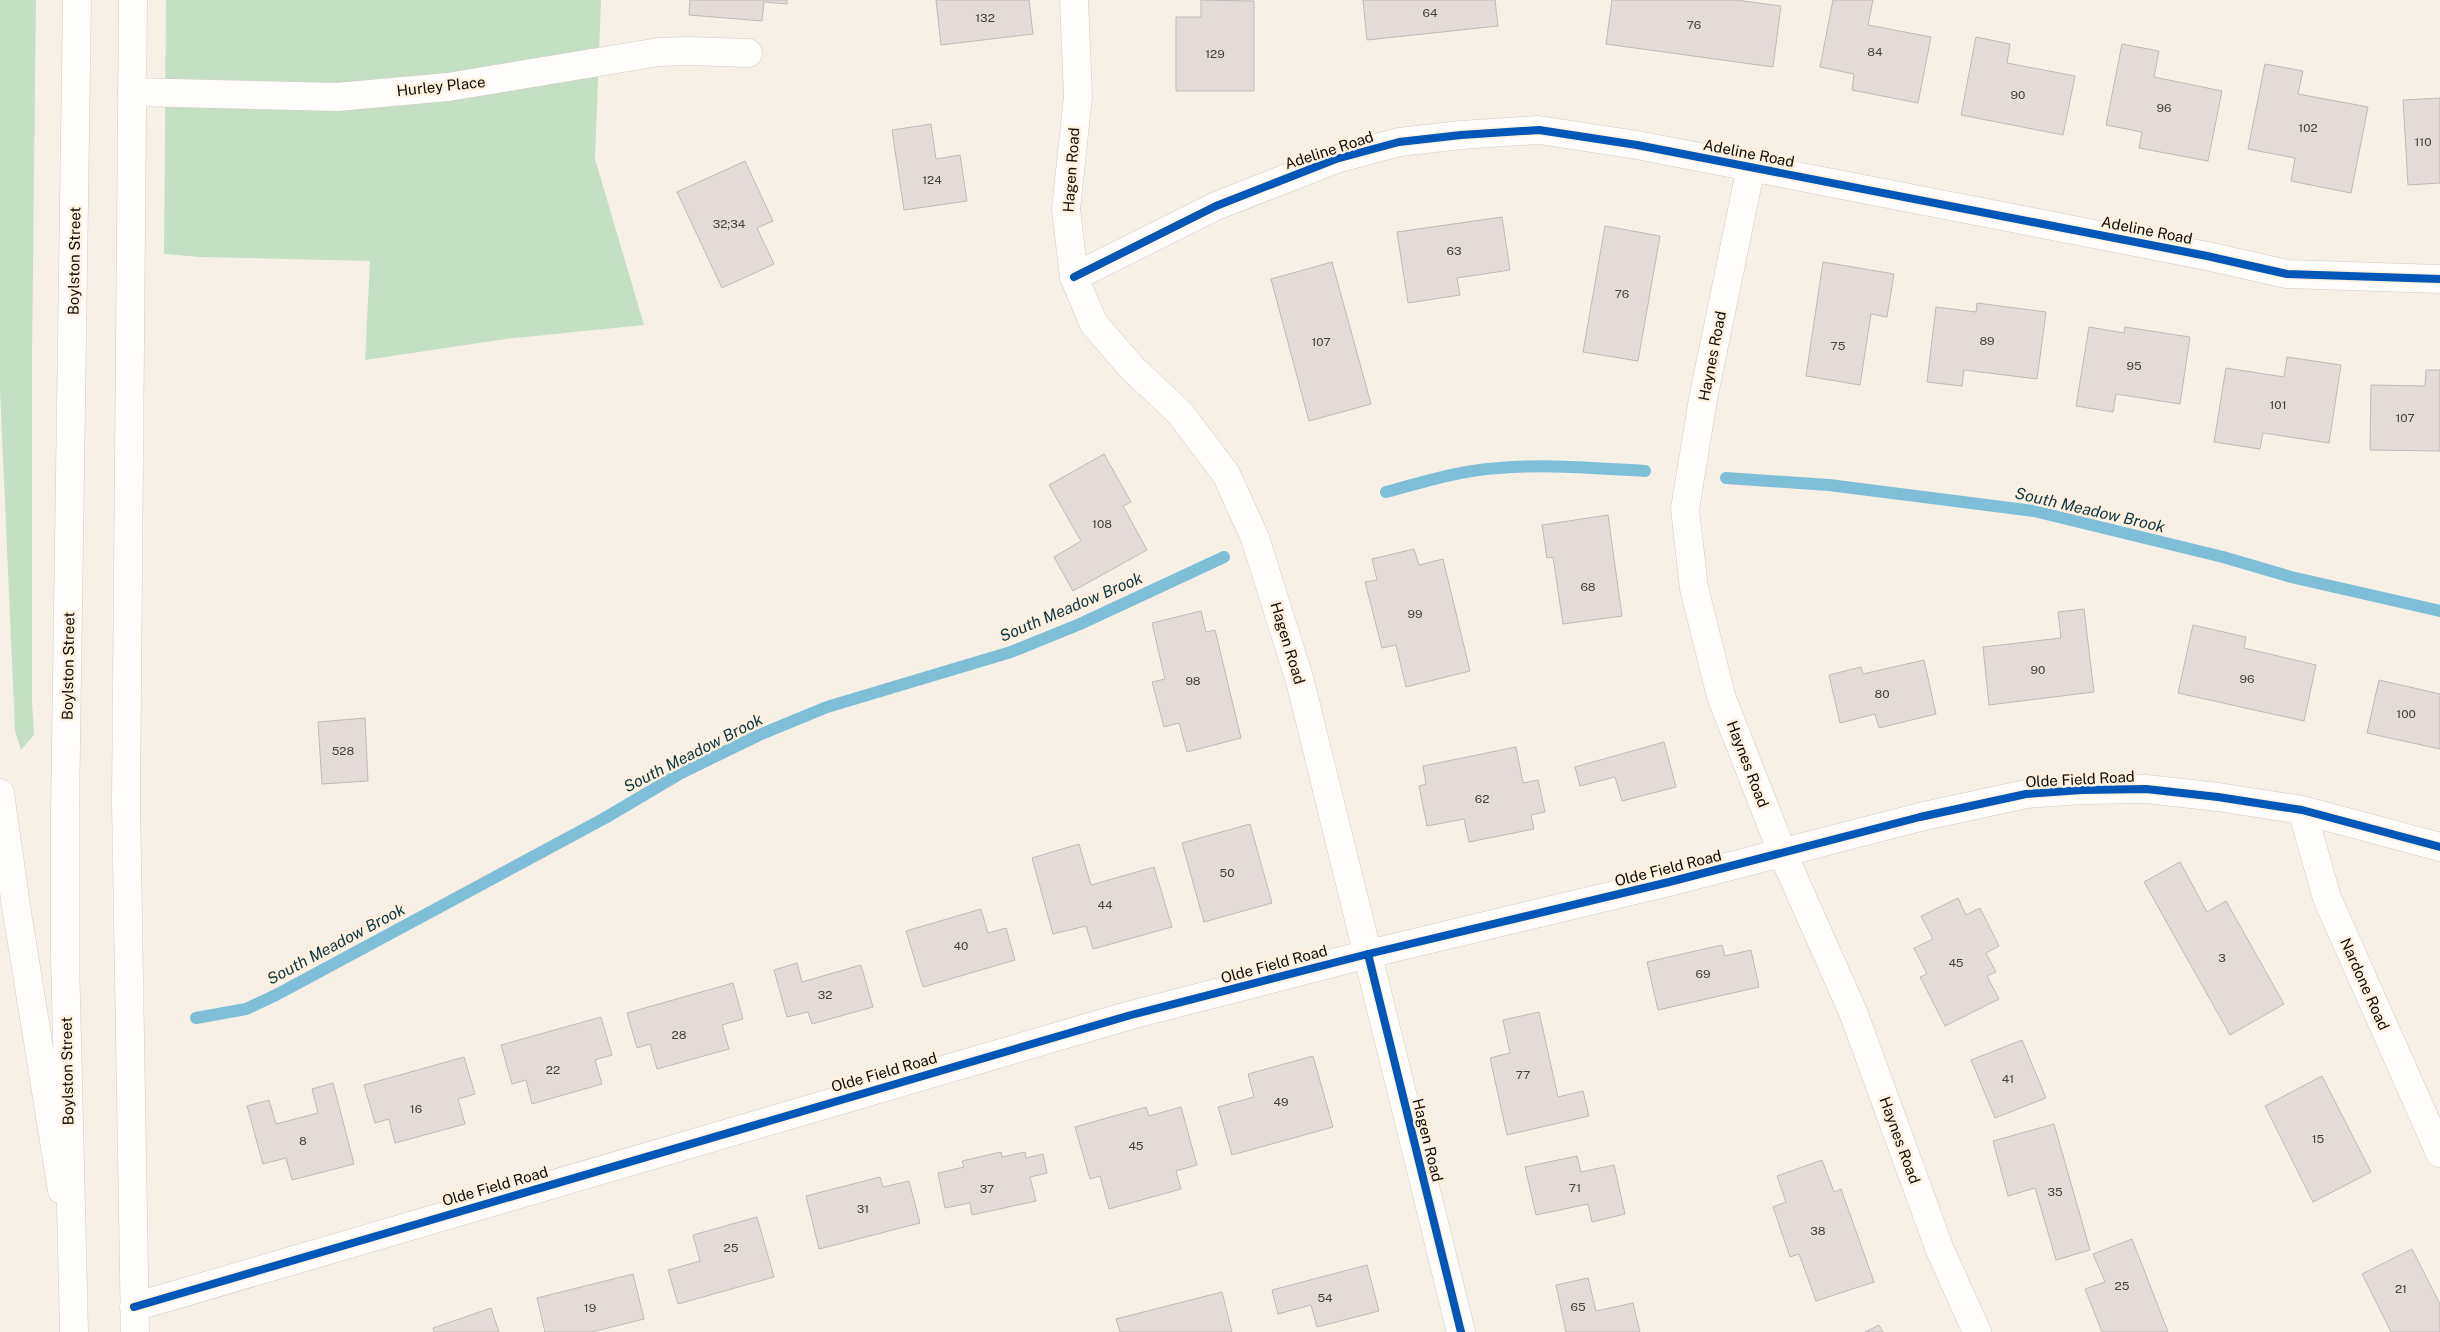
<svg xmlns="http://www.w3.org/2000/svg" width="2440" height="1332" font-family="'Public Sans',sans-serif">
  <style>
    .green { fill: #c5dfc5 }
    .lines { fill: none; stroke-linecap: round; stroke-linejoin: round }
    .stream { stroke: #7fbed7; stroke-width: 12 }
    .building { fill: #e4dad8; stroke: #c1b8b6 }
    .street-casing { stroke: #d1cbc2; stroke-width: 29 }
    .highway-casing { stroke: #d1cbc2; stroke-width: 29 }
    .street { stroke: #fefdfb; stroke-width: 28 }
    .highway { stroke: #fefdfb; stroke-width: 28 }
    .cycleway-casing { stroke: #fef1df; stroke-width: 11 }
    .cycleway { stroke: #0057b8; stroke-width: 8 }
    .labels { text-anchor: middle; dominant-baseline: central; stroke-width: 5; stroke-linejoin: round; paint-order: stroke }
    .number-label { font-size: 12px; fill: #46403b }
    .street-label { font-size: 15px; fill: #100b05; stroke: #fef1df }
    .water-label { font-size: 16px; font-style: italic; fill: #0b3646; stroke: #fef1df }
  </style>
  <rect width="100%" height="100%" fill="#f7f0e6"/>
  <path class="green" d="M0 0H36L32 356V702L34 735 21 750 15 731 0 389Z
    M166 0H601L595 159 644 325 506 339 365 360 370 261 201 257 164 254Z"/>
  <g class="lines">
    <path class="stream" d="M1726 478 1829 485 2034 511 2223 557 2291 577 2440 611
      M1386 492C1423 482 1461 470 1499 468 1547 464 1597 468 1645 471
      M196 1018 246 1009 276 995 605 818 681 773 759 735 827 707 1011 652 1080 624 1224 557"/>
  </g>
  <path class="building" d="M690 0H787V4L764 2 762 21 689 15Z
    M936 0H1029L1033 34 941 45Z
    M1201 0 1254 1V91H1176V17H1201Z
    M1363 0H1495L1498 26 1367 40Z
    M1612 0H1736L1781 6 1773 67 1606 44Z
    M1833 0H1873L1868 25 1931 37 1918 103 1852 90 1854 74 1820 67Z
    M1976 37 2010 44 2007 63 2075 76 2063 135 1961 115Z
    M2122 44 2159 51 2154 77 2222 91 2208 161 2139 148 2142 132 2106 125Z
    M2265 64 2303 71 2298 94 2368 107 2351 193 2291 181 2295 158 2248 149Z
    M2440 98V183L2408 185 2403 100Z
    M931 124 936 159 960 155 967 201 904 210 892 130Z
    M745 161 773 221 757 228 774 264 722 288 677 192Z
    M1502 217 1510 270 1457 278 1460 295 1408 303 1397 232Z
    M1605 226 1660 236 1638 361 1583 352Z
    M1332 262 1371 404 1309 421 1271 279Z
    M1823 262 1894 274 1887 317 1871 314 1860 385 1806 376Z
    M1977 303 2046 312 2037 379 1964 370 1962 386 1927 382 1936 307 1976 312Z
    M2089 327 2124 333 2125 327 2190 337 2180 404 2116 394 2113 412 2076 406Z
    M2287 357 2341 365 2329 443 2263 433 2260 449 2214 442 2226 368 2284 377Z
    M2426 370H2440V451L2370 450 2371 385 2425 386Z
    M1104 454 1131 502 1123 506 1147 550 1073 591 1054 557 1081 541 1049 485Z
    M1608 515 1622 616 1563 624 1553 557 1547 558 1542 525Z
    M1414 549 1419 565 1443 559 1470 671 1406 687 1396 645 1382 648 1365 582 1377 580 1372 559Z
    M2084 609 2094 692 1989 705 1983 647 2061 638 2058 612Z
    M1201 611 1206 632 1215 630 1241 738 1187 752 1179 723 1164 727 1152 682 1165 679 1152 623Z
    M2193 625 2246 637 2244 648 2316 665 2304 721 2178 693Z
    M1924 660 1936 714 1879 728 1875 714 1840 723 1829 675 1861 667 1863 674Z
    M2379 680 2440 694V749L2367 733Z
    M365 718 368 781 322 784 318 722Z
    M1664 742 1676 787 1622 801 1615 777 1580 786 1575 767Z
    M1516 747 1523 783 1538 780 1545 812 1531 815 1534 829 1469 842 1464 819 1427 826 1419 786 1426 784 1423 766Z
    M1250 824 1272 903 1204 922 1182 843Z
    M1079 844 1091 885 1154 867 1172 927 1093 949 1086 926 1053 934 1032 858Z
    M2180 862 2207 912 2226 901 2284 1004 2230 1035 2144 882Z
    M1958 898 1966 915 1980 908 1999 946 1986 953 1996 972 1987 976 1999 999 1945 1026 1920 977 1927 974 1914 948 1933 939 1921 916Z
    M981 909 988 933 1006 928 1015 960 923 987 906 931Z
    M1722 945 1725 956 1751 950 1759 987 1658 1010 1647 962Z
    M797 963 802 982 861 965 873 1007 812 1024 808 1012 787 1017 774 970Z
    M733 983 743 1019 722 1025 729 1049 657 1069 650 1044 637 1048 627 1013Z
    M1539 1012 1558 1097 1583 1091 1589 1116 1507 1135 1490 1058 1510 1053 1503 1020Z
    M601 1017 612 1055 595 1060 602 1084 532 1104 526 1080 512 1084 501 1045Z
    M2022 1040 2046 1098 1995 1118 1971 1060Z
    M1313 1056 1333 1127 1232 1155 1218 1107 1254 1097 1248 1074Z
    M464 1057 475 1094 458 1099 465 1124 395 1143 389 1119 375 1123 364 1085Z
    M2322 1076 2371 1172 2313 1202 2265 1106Z
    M333 1083 354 1164 292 1180 286 1158 263 1164 247 1106 269 1100 276 1124 318 1113 312 1089Z
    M1146 1107 1149 1116 1181 1107 1197 1165 1176 1171 1181 1189 1109 1209 1100 1176 1090 1179 1075 1127Z
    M2054 1124 2090 1250 2056 1260 2035 1188 2008 1196 1993 1141Z
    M1001 1152 1002 1157 1025 1152 1026 1158 1043 1154 1047 1173 1030 1177 1036 1201 972 1215 970 1203 945 1208 938 1173 964 1167 962 1161Z
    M1577 1156 1581 1172 1614 1165 1625 1214 1592 1222 1588 1204 1536 1215 1525 1167Z
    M1822 1160 1834 1192 1841 1189 1874 1282 1816 1301 1799 1254 1790 1257 1773 1207 1786 1202 1777 1176Z
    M880 1177 883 1187 909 1181 920 1223 819 1249 806 1196Z
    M757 1217 774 1277 678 1304 668 1270 700 1261 693 1235Z
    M2132 1239 2168 1332H2102L2085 1289 2105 1282 2093 1254Z
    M2412 1249 2440 1304V1332H2391L2362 1274Z
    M1367 1265 1379 1311 1317 1327 1311 1305 1278 1314 1272 1290Z
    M633 1274 644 1319 592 1332H545L537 1298Z
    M1588 1278 1596 1311 1633 1303 1640 1332H1566L1556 1285Z
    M1222 1292 1232 1332H1120L1116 1319Z
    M491 1308 499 1332H434L433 1328Z
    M1879 1325 1883 1332H1865Z"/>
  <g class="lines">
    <defs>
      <path id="street" d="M1074 0 1078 96 1066 209 1074 277 1094 324 1133 369 1180 413 1226 474 1255 538 1300 681 1461 1332
        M132 92 337 97 448 87 659 52 688 51 748 53
        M1751 167 1703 399 1685 509 1694 588 1721 696 1782 852 1853 1012 1940 1250 1977 1332
        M1074 277 1216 206 1336 159 1399 142 1461 135 1539 130 1637 145 2207 256 2287 274 2440 279
        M0 793 16 906 62 1190
        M2302 810 2327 898 2440 1153
        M134 1307 1131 1015 1368 954 1669 882 1920 817 2026 794 2082 790 2146 789 2218 797 2302 810 2440 847"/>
      <path id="highway" d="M133 0 126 801 135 1332
        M74 1332 65 956V812L77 0"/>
    </defs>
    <use href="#street" class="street-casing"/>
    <use href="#highway" class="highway-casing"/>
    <use href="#street" class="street"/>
    <use href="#highway" class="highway"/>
    <defs>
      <path id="cycleway" d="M1074 277 1216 206 1336 159 1399 142 1461 135 1539 130 1637 145 2207 256 2287 274 2440 279
        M1368 954 1461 1332
        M134 1307 1131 1015 1368 954 1669 882 1920 817 2026 794 2082 790 2146 789 2218 797 2302 810 2440 847"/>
    </defs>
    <use href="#cycleway" class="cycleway-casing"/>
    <use href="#cycleway" class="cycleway"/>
  </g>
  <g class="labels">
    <g class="number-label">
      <text x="1430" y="13">64</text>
      <text x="985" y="18">132</text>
      <text x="1694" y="25">76</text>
      <text x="1875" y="52">84</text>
      <text x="1215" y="54">129</text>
      <text x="2018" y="95">90</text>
      <text x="2164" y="108">96</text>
      <text x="2308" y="128">102</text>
      <text x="2423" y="142">110</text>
      <text x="932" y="180">124</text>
      <text x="729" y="224">32;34</text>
      <text x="1454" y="251">63</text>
      <text x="1622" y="294">76</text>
      <text x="1987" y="341">89</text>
      <text x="1321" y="342">107</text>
      <text x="1838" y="346">75</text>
      <text x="2134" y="366">95</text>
      <text x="2278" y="405">101</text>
      <text x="2405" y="418">107</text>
      <text x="1102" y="524">108</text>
      <text x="1588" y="587">68</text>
      <text x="1415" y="614">99</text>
      <text x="2038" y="670">90</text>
      <text x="2247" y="679">96</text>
      <text x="1193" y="681">98</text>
      <text x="1882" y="694">80</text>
      <text x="2406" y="714">100</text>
      <text x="343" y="751">528</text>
      <text x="1482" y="799">62</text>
      <text x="1227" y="873">50</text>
      <text x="1105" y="905">44</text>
      <text x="961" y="946">40</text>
      <text x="2222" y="958">3</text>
      <text x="1956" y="963">45</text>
      <text x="1703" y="974">69</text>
      <text x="825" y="995">32</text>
      <text x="679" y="1035">28</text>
      <text x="553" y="1070">22</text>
      <text x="1523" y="1075">77</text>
      <text x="2008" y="1079">41</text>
      <text x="1281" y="1102">49</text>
      <text x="416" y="1109">16</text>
      <text x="2318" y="1139">15</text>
      <text x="303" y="1141">8</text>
      <text x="1136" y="1146">45</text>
      <text x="1575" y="1188">71</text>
      <text x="987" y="1189">37</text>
      <text x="2055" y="1192">35</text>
      <text x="863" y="1209">31</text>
      <text x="1818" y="1231">38</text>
      <text x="731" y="1248">25</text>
      <text x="2122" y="1286">25</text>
      <text x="2401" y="1289">21</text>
      <text x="1325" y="1298">54</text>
      <text x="1578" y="1307">65</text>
      <text x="590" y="1308">19</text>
    </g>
    <g class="street-label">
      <text transform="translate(441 86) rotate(-6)">Hurley Place</text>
      <text transform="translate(1329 150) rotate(-18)">Adeline Road</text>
      <text transform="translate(1749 153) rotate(11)">Adeline Road</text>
      <text transform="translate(1071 170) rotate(-86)">Hagen Road</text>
      <text transform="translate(2147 230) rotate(11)">Adeline Road</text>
      <text transform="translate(74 261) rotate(-89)">Boylston Street</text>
      <text transform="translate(1712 356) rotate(-79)">Haynes Road</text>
      <text transform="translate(1288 643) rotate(73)">Hagen Road</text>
      <text transform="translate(68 666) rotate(-89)">Boylston Street</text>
      <text transform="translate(1748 764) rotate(69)">Haynes Road</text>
      <text transform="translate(2080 779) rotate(-3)">Olde Field Road</text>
      <text transform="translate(1668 868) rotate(-14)">Olde Field Road</text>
      <text transform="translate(1274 964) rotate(-15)">Olde Field Road</text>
      <text transform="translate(2365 984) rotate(66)">Nardone Road</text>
      <text transform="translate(67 1071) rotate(-91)">Boylston Street</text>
      <text transform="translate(884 1072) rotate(-16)">Olde Field Road</text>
      <text transform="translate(1428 1140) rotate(76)">Hagen Road</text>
      <text transform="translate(1900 1140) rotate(70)">Haynes Road</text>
      <text transform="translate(495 1186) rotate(-16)">Olde Field Road</text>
    </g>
    <g class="water-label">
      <text transform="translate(2090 510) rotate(13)">South Meadow Brook</text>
      <text transform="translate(1071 607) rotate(-23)">South Meadow Brook</text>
      <text transform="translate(693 753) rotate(-27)">South Meadow Brook</text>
      <text transform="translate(336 944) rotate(-28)">South Meadow Brook</text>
    </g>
  </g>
</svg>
